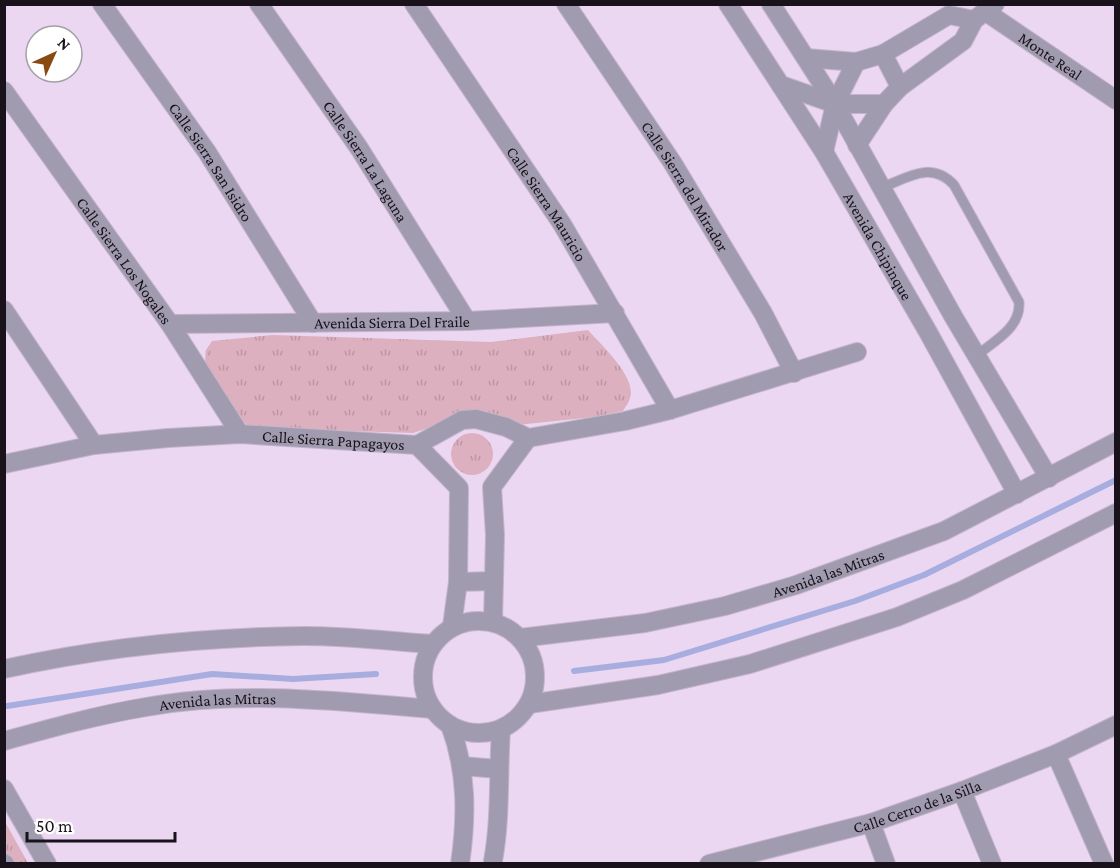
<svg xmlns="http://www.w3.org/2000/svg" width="1120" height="868" font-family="'Crimson Pro',serif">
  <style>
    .park { fill: url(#park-tufts) }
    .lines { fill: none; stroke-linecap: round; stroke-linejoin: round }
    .stream { stroke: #a7aedf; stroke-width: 6 }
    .service-casing { stroke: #c5b4cb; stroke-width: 11 }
    .minor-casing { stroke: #c5b4cb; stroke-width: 20 }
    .tertiary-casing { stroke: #c5b4cb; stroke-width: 20 }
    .service { stroke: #a19bb0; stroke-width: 9 }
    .minor { stroke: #a19bb0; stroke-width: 18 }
    .tertiary { stroke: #a19bb0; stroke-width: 18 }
    .labels { text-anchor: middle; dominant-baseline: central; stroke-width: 5; stroke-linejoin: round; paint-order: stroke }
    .street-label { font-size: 16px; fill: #19121b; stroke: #fff }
  </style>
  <defs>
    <pattern id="park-tufts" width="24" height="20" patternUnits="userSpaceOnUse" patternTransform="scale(1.5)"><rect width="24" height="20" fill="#ddb0bf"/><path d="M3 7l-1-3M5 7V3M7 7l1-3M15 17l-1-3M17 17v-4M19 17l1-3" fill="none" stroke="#bd96a4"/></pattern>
  </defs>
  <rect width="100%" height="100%" fill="#ebd7f2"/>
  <path class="park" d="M588 330C601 345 637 377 630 398 629 403 625 407 623 411L594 417 517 425 476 410 458 413 435 426 413 433 251 428 240 419 205 363 206 350 212 341 273 335 491 342Z
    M451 454a21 21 0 1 1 42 0a21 21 0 1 1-42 0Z
    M4 820 28 863H11L5 852Z"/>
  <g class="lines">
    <path class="stream" d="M574 671 664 660 855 601 924 575 1116 480
      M7 706 212 674 293 679 376 674"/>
    <defs>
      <path id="service" d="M881 188C907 178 931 160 954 185L1019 302C1021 328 994 341 976 356"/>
      <g id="minor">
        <path id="s1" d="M102 4 207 152 313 323"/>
        <path id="s2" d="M259 4 359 148 467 321"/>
        <path id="s3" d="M414 4 562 224 670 410"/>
        <path id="s4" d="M566 4 672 162 763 313 794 373"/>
        <path id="s5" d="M728 4 824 152 928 332 1017 494"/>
        <path d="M771 4 835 104 953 316 1049 478"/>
        <path id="s6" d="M986 12 1116 100"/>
        <path d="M883 54 900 87"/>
        <path d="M806 58 856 62 883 54 949 15 974 20"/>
        <path d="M781 85 835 104H884"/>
        <path id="s7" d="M4 91 170 324 240 434"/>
        <path d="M857 145 884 104 900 87 963 41 974 20 995 4"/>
        <path d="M824 152 835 104 856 62"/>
        <path d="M4 310 94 445"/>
        <path id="s8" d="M170 324 467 321 615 313"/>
        <path d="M417 445 459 488 458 582 452 626"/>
        <path id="s9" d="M4 464 94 445 168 438 240 434 417 445 462 420 476 419 506 427 528 438 625 421 670 410 857 352"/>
        <path d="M458 582 494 581"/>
        <path d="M493 622 495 535 492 487 528 438"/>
        <path d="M450 725C467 771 467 816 460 864"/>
        <path d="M1056 754 1104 864"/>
        <path d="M462 766 498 769"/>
        <path d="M4 789 47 864"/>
        <path d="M962 791 992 864"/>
        <path d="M871 823 886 864"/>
        <path d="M493 861C501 817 498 773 501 729"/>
        <path d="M4 863 5 864"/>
        <path id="s10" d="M709 864 871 823 962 791 1056 754 1116 725"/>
      </g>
      <g id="tertiary">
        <circle cx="479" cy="677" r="56"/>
        <path id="s11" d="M520 638 645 623 725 606 796 585 944 531 1116 442"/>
        <path d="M4 669C103 647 204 637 304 636 347 636 390 641 432 644"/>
        <path d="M529 704 658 685 750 664 897 617 963 590 1116 513"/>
        <path id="s12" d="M4 741C51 728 98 715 146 707 241 690 338 701 432 709"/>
      </g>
    </defs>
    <use href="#service" class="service-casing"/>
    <use href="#minor" class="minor-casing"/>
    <use href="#tertiary" class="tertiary-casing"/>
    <use href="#service" class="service"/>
    <use href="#minor" class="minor"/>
    <use href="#tertiary" class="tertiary"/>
  </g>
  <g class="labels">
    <g class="street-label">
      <text stroke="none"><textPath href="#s6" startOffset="78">Monte Real</textPath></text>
      <text stroke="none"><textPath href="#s1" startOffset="192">Calle Sierra San Isidro</textPath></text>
      <text stroke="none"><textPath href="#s2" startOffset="190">Calle Sierra La Laguna</textPath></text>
      <text stroke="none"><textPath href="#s4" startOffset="218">Calle Sierra del Mirador</textPath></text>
      <text stroke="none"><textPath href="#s3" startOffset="240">Calle Sierra Mauricio</textPath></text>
      <text stroke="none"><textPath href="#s5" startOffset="285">Avenida Chipinque</textPath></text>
      <text stroke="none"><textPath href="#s7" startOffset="208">Calle Sierra Los Nogales</textPath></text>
      <text stroke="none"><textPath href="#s8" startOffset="222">Avenida Sierra Del Fraile</textPath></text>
      <text stroke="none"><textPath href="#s9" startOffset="332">Calle Sierra Papagayos</textPath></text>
      <text stroke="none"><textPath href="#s11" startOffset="316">Avenida las Mitras</textPath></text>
      <text stroke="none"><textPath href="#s12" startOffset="218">Avenida las Mitras</textPath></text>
      <text stroke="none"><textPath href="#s10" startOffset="216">Calle Cerro de la Silla</textPath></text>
    </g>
  </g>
  <rect width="1120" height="868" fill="none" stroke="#19121b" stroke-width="12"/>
  <g transform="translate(54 54) rotate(45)"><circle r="28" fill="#ffffff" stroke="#a3a0a4" stroke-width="1.5"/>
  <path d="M0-4.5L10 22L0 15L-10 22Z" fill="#894913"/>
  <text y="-9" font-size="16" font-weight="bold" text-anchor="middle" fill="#19121b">N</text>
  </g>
  <path d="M27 832v9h148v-9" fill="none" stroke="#19121b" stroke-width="3"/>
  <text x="36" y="832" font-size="18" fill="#19121b" stroke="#ffffff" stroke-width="4.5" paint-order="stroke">50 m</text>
</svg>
